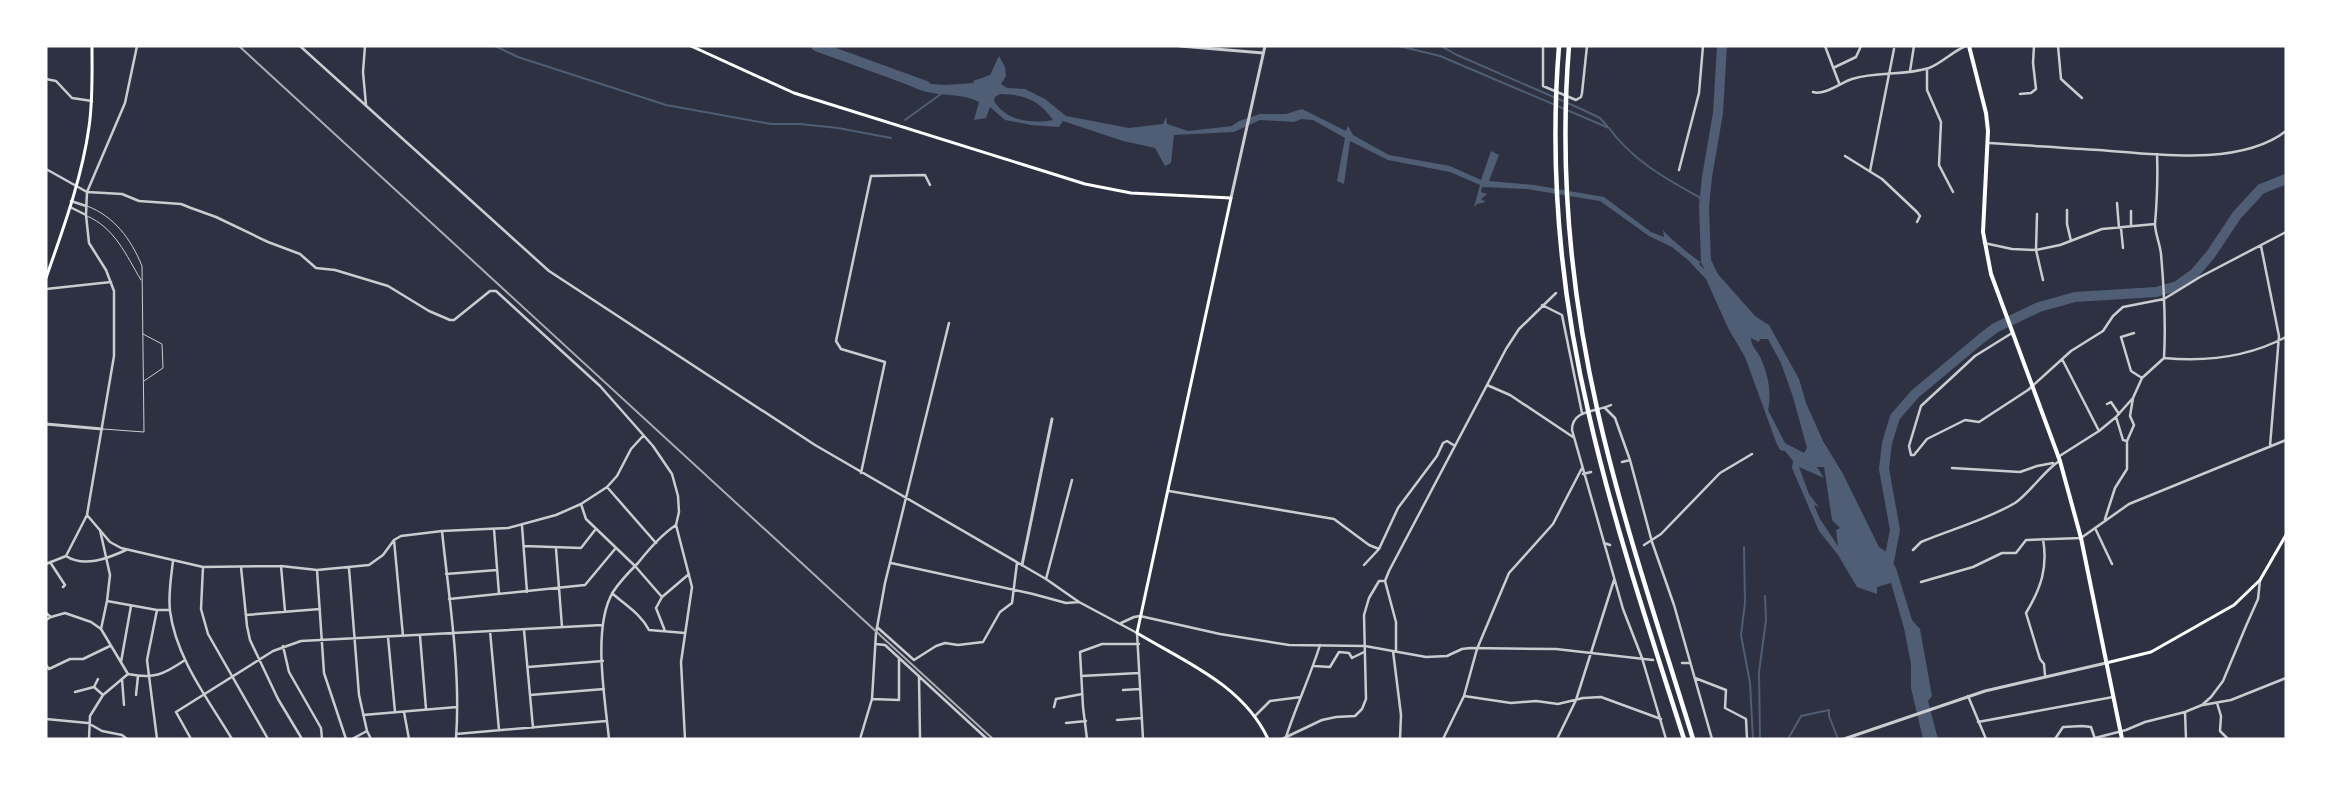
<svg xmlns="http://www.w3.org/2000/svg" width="2332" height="785" font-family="'Work Sans',sans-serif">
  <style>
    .water { fill: #4f5d75; fill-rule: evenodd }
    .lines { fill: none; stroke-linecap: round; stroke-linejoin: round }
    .stream { stroke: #4f5d75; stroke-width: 2 }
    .river { stroke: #4f5d75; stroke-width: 10 }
    .service { stroke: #caccd0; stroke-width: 1 }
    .minor { stroke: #caccd0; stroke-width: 2.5 }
    .tertiary { stroke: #caccd0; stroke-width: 3 }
    .secondary { stroke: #fff; stroke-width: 3 }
    .primary { stroke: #fff; stroke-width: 4 }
    .motorway { stroke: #fff; stroke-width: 4.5 }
    .rail { stroke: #abadb3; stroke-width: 2 }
  </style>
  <rect width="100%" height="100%" fill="#2d3142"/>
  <path class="water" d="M999 56 1005 67 1006 76 1001 84 1007 88 1025 89 1045 99 1066 116 1129 128 1163 124 1166 117 1167 124 1188 131 1232 126 1239 121 1260 114H1286L1302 109 1346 131 1348 126 1353 135 1389 155 1450 166 1481 180 1491 151 1499 155 1489 181 1534 185 1604 197 1651 232 1664 237 1663 230C1666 235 1696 260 1701 262L1699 264 1705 270 1717 273 1755 316 1769 325 1799 379 1806 403 1823 441 1843 474 1879 547 1885 551 1896 568 1912 620 1920 629 1932 696 1928 701 1938 739H1923L1911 688V664L1904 628 1891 583 1877 587V594L1857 587 1838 555 1819 531 1792 468 1793 461 1785 451 1780 450 1776 442 1745 357 1728 328 1706 279 1688 260 1672 247 1649 236 1600 201 1527 189 1482 187 1481 192 1487 194 1481 199 1486 202 1477 204 1474 207 1480 185 1450 172 1388 160 1350 141 1344 184 1337 181 1345 138 1313 120 1301 119 1294 122 1260 120 1234 132 1174 135 1171 163 1165 166 1155 148 1123 141 1063 121 1059 127 1031 125 1005 120 990 107 986 118 974 120 979 102C964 94 949 96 932 93 921 91 912 87 902 82L945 85 974 83 973 81 990 75ZM1000 94C1025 95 1038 99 1053 120 1032 124 1006 121 994 101L995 97ZM1751 338 1759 342 1760 339H1768L1781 363 1793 397 1807 448 1804 453 1785 443 1768 410C1772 394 1768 374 1761 359 1758 351 1751 347 1751 338ZM1799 467 1824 478 1817 467H1824L1832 520 1840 528 1836 530 1838 546 1820 519 1814 505 1819 507 1809 494Z"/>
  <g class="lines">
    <path class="stream" d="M495 46 518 57 666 105 771 124H800L838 128 891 138
      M1399 46 1440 56 1609 128C1632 160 1666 179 1699 197L1704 207
      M1441 46 1457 55 1579 108 1600 118 1607 126
      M905 120 941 94
      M1744 547 1745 603 1741 635 1750 683 1753 739
      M1760 739 1759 672 1766 620 1765 596
      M1788 739 1801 716 1829 710V716L1838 739"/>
    <path class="river" d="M816 46 926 86
      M1717 284 1706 261 1704 207 1707 177 1718 113 1722 46
      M1887 571 1895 530 1884 469 1887 443 1895 417 1915 394 1982 338 1995 328 2039 307 2075 297 2156 292 2177 286 2195 273 2211 254 2237 215 2261 189 2286 179"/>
    <path class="service" d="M87 206C114 216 131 239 142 266L144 432 103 429
      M87 216C115 228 126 255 141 280
      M143 334 162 344 163 368 144 381"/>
    <path class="minor" d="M300 46 549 271 815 445 1046 579 1079 602 1137 633 1143 739
      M365 46 363 72 366 105
      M1543 46V86L1576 100 1581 97 1582 93 1587 46
      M1825 46 1839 83
      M2058 46 2061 79 2082 98
      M1833 68 1856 57 1861 46
      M1927 69V90L1941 122 1939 165 1953 192
      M1910 71 1914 46
      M46 79 56 81 72 98 92 101
      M1813 92C1824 96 1842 82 1852 79 1877 71 1905 76 1929 68 1942 63 1953 51 1966 46
      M2020 94 2031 93 2036 89 2033 63 2034 46
      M1989 143C2026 145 2062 148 2099 150 2154 154 2240 167 2286 131
      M2157 154C2158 178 2157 200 2155 224 2155 233 2160 244 2161 254 2164 288 2166 323 2164 358
      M1845 156 1882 179 1917 212 1920 216 1917 222
      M46 169 87 192 122 194 139 201 181 204 191 208 216 217 268 242 300 254 316 268 335 270 388 286 429 311 450 320H454L490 291H496L600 386 653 446 672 474 678 496 679 512 676 525 692 587 681 662 685 739
      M1679 170 1699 93 1703 46
      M1870 171 1894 49
      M71 201 86 206
      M2117 203 2119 228
      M70 207 86 215
      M2067 210V224L2071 241
      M2131 211V226
      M2037 214 2036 250 2043 280
      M2121 228 2123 248
      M1984 243 2012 249 2036 250 2060 245 2102 229 2155 224
      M2261 246 2279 336 2270 446
      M46 289 111 282
      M1542 305 1562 315 1582 413
      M2012 333 1975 356 1921 406 1909 446 1911 455H1914L1927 439 1965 420 1979 422 2028 390 2071 351 2103 331 2113 316 2123 307 2164 299 2200 277 2286 232
      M2134 333 2121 337 2131 371 2142 378
      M2062 359 2099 431
      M1487 385 1510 395 1573 437
      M2107 404 2111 402 2119 414
      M1611 405C1597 412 1572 409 1572 430L1623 609 1642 658 1666 739
      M1605 408 1615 418 1630 460 1652 542 1674 605 1712 739
      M2116 417 2123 440 2127 441
      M2058 457 2099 431 2116 417 2133 398 2142 378 2164 358C2206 362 2248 357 2286 337
      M1622 462 1630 460
      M1952 468 2020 472 2037 466 2053 463
      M861 473 885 362 841 349 836 341 871 176 925 175 930 185
      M1583 474 1591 472
      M607 487 656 543
      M1169 491 1334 519 1369 545 1379 549
      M581 504 586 519 635 566 662 597
      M87 515 110 542 121 548 203 567 281 566 317 570 369 565 383 555 394 540 401 536 442 531 508 528 556 515 581 504 607 487 617 476 631 449 643 436
      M2105 519 2115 488 2127 469V441L2134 425 2130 416 2133 398
      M522 526 527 592
      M2095 528 2112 564
      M494 529 499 594
      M100 530 110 575 107 601 101 629
      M442 531C449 599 461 670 456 739
      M2043 539C2048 568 2041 588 2026 613L2040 659 2044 664 2045 675
      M394 540 403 636
      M1604 543 1610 545
      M1644 545 1661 534 1720 473 1752 454
      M524 546 581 548 595 530
      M556 549 562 627
      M1913 550 1921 542C1952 529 1986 520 2015 503 2029 494 2049 465 2060 461
      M66 556C84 568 109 558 126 550
      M173 561C171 578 168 595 170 611 176 658 208 699 232 739
      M50 562 65 585 63 587
      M891 563 1033 594 1066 603 1079 602
      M46 564 66 556 87 515 114 356V291L106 270 89 243 86 215 87 192 125 103 137 46
      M1364 565 1379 549 1398 508 1437 456 1443 443 1447 441 1455 446
      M281 566 285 611
      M203 567 201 609 208 634 268 739
      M241 567 247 626 250 640 278 699 302 739
      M349 568 359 695 367 731 371 739
      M317 570 324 673 346 739
      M446 574 497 570
      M1046 579 1072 480
      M1921 582 1973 567 2002 553H2016L2026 540 2081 538 2129 504 2286 440
      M612 593C625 605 641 614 649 630L685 633
      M449 599 585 585 615 549
      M107 601 157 610H170
      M157 610 147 660 157 739
      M46 613 51 617 65 613 91 622 101 629 128 674C154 679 163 675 185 660
      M246 615 320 609
      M46 620 51 617
      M1121 623 1134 617 1140 616 1220 634 1289 645 1365 646 1426 657 1447 656 1462 649 1470 648 1556 649 1653 660
      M877 627 914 660 936 646 945 643 958 645 983 642 1000 612 1012 603 1017 563
      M524 630 533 728
      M490 631 499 730
      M665 631 656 608 662 597 689 574
      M420 636 426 709
      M388 637 395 712
      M876 644 885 645 987 739
      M283 646 289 672 321 728 322 739
      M1393 651 1401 715 1400 739
      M1396 651V622L1385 581 1389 571 1506 349 1519 329 1556 293
      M121 662 131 606
      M1682 663H1690
      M46 665 49 669 70 659H83L110 646
      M1314 666 1330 667 1339 652 1349 653 1352 658 1364 652
      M528 667 603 661
      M919 676 920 739
      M1081 676 1139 673
      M1695 678 1726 690 1725 708 1746 719 1747 739
      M122 679 124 705
      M94 687 103 695
      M1123 690 1140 689
      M75 692 94 687 98 679
      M136 695 138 676
      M530 695 604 689
      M1464 696 1511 703 1536 701 1558 704 1583 698 1601 697 1661 719
      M1968 696 1986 739
      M872 699 899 700V658
      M2217 703 2221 716 2220 731 2228 739
      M2203 705 2231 700 2286 678
      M1054 707 1056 699 1082 694
      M404 712 409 739
      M2185 712 2186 739
      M363 715 457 707
      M1255 716 1270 701 1301 697
      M46 719 88 723 102 731 122 735 127 739
      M1117 720 1142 718
      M1978 722 2113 697
      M1066 723 1086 721
      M456 734 606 721
      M1286 737C1296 706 1310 677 1320 645
      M2095 738 2126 730 2145 722 2185 712 2202 705 2211 697 2223 681 2246 626 2258 599 2260 580
      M89 739 90 716 103 695 128 674
      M191 739 176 712 273 651 301 641 602 625
      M352 739 367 731
      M609 739C605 698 592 627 613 592 620 581 629 572 638 563 649 549 661 535 676 525
      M860 739 872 699 876 633 885 583 949 323
      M1087 739 1083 707 1080 652 1102 644H1139
      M1282 739 1322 720 1336 717 1355 716 1362 709 1366 699 1364 615 1369 598 1379 581H1385
      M1443 739 1464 696 1477 649 1509 573 1553 524 1582 468
      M1557 739 1576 700 1614 580
      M2055 739 2063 727 2082 726 2091 727 2095 739"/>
    <path class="tertiary" d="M1180 46 1263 53
      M1231 198 1265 46
      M46 424 102 429
      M1022 565 1052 419
      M1844 739 1985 691 2106 663"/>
    <path class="secondary" d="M691 46 794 93 1085 184 1131 193 1231 198 1137 633C1185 662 1243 685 1268 739
      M46 278C63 229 82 178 89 127 93 100 92 73 92 46
      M2106 663 2151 652 2234 605 2260 580 2286 535"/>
    <path class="primary" d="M1969 46 1986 113 1988 131 1983 232 1991 274 2060 461 2081 538 2122 739"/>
    <path class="motorway" d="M1559 46C1549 169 1561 295 1589 415 1614 525 1650 632 1684 739
      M1569 46C1559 169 1571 294 1598 413 1623 523 1660 631 1693 739"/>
    <path class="rail" d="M239 46 993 739"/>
  </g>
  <rect width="2332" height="785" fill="none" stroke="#ffffff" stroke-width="95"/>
</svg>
